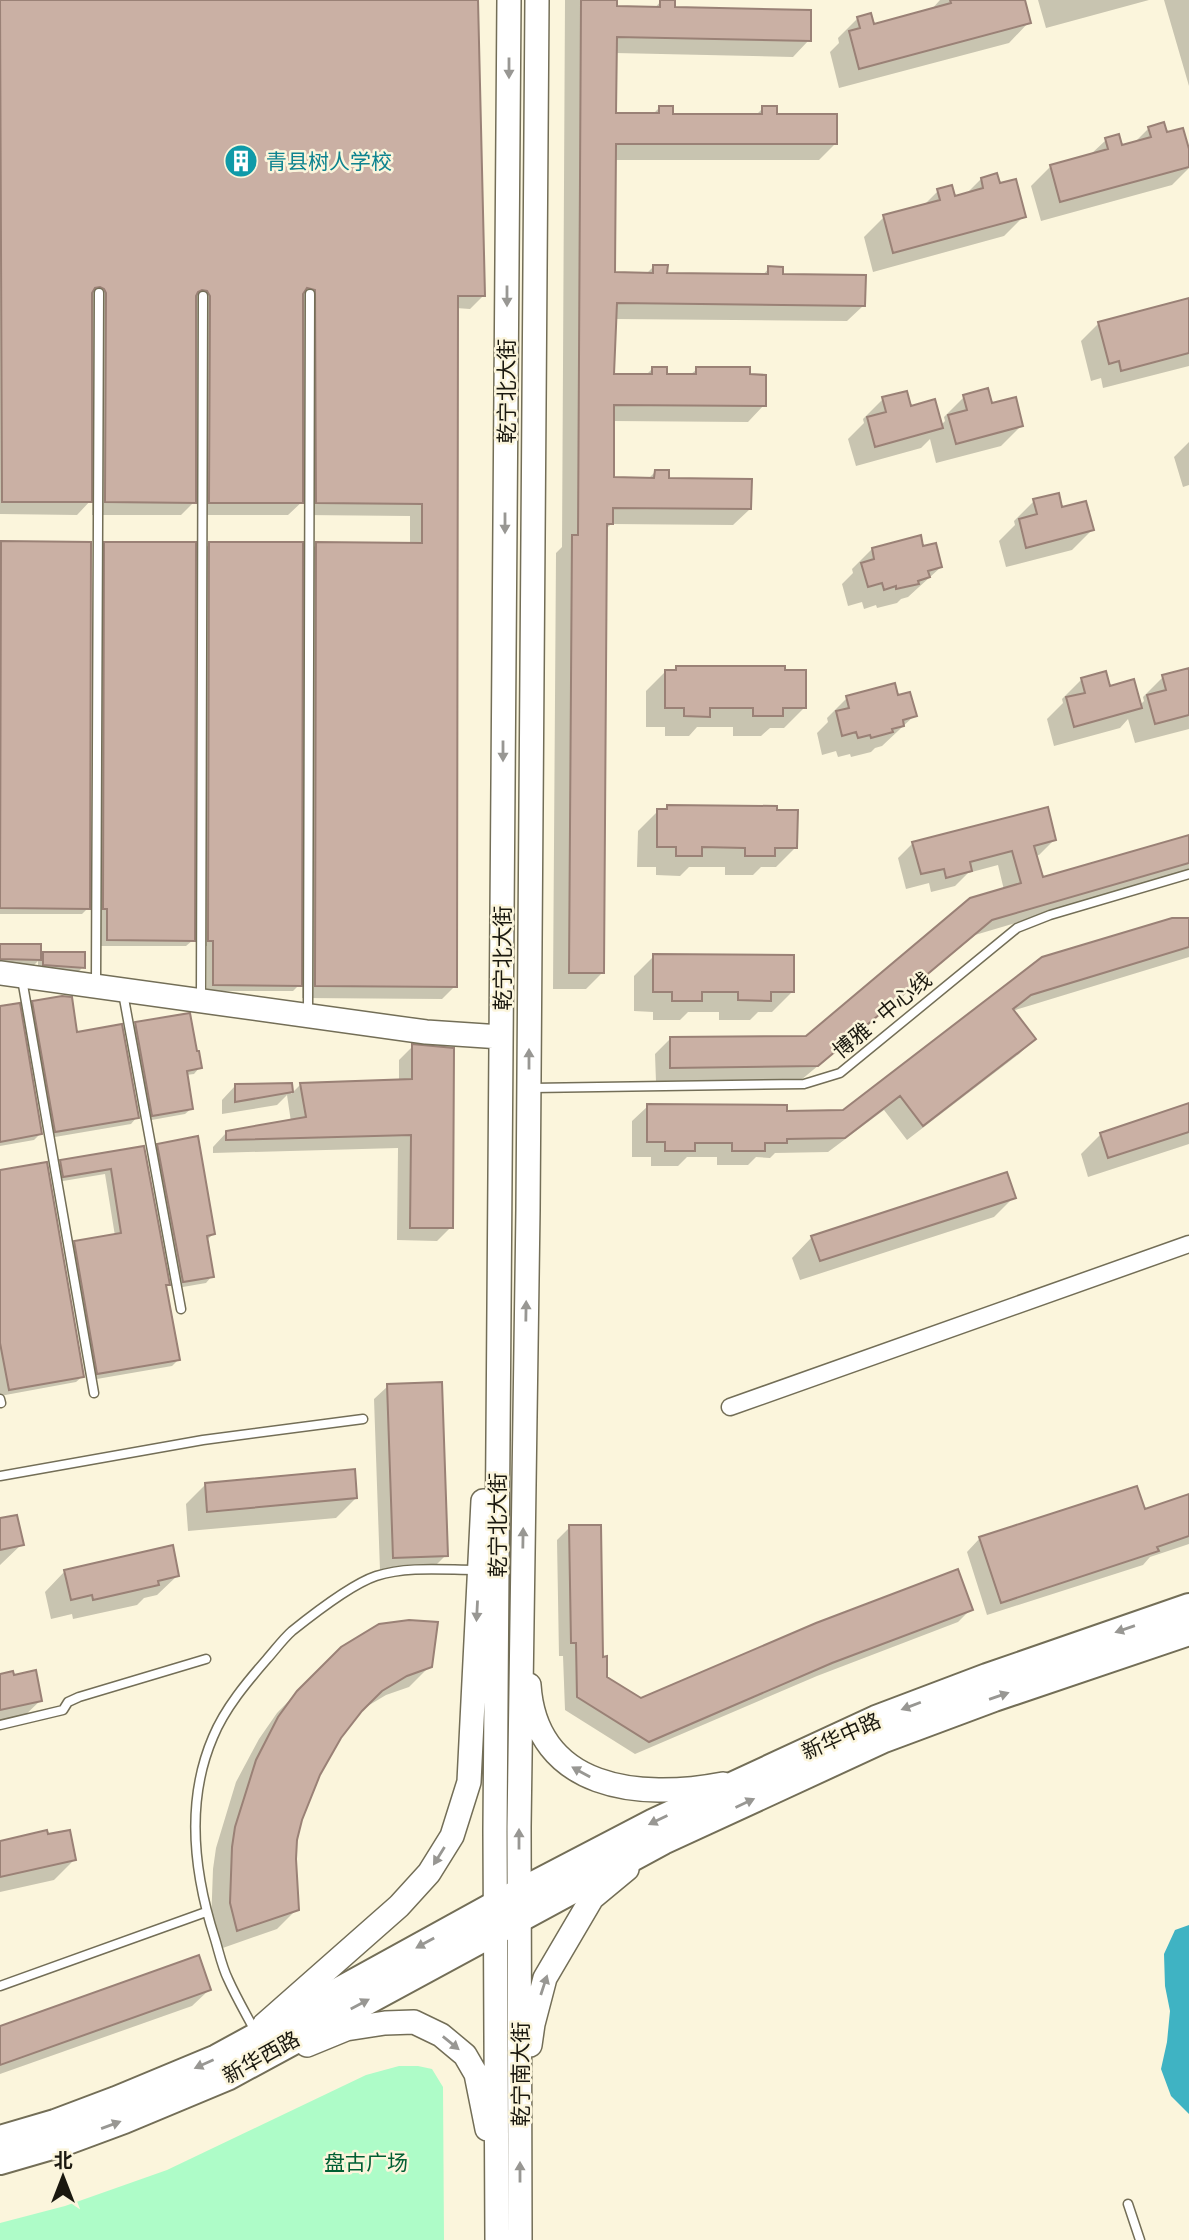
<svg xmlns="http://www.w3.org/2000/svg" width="1189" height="2240" font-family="Poppins,'Noto Sans SC',sans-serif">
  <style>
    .green { fill: #aefcc8 }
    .water { fill: #3fb3c3 }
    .shadow { fill: #0003 }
    .building { fill: #cab0a4; stroke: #9a8176; stroke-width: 2 }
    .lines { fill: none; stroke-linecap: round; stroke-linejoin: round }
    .lane-casing { stroke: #736e57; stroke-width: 11 }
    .street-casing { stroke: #736e57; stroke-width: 19 }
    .secondary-casing { stroke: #736e57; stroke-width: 26 }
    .primary-casing { stroke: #736e57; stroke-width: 30 }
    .lane { stroke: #fff; stroke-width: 8 }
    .street { stroke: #fff; stroke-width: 16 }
    .secondary { stroke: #fff; stroke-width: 23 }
    .primary { stroke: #fff; stroke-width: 26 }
    .oneway { fill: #989793 }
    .labels { text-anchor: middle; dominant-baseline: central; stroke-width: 5; stroke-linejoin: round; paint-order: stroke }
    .culture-label { font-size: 21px; fill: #0d838f; stroke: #fbf5dc; text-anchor: start }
    .street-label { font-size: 21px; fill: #1a180f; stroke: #fbf5dc }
    .park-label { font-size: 21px; fill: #005f33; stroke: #fbf5dc }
  </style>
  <rect width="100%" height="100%" fill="#fbf5dc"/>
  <path class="green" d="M399 2066H418L432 2069 443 2087 444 2240H0V2223L65 2206 167 2170 366 2075Z"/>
  <path class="water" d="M1189 1925V2114L1171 2096 1161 2069 1167 2042 1170 2011 1165 1986 1164 1954 1175 1930Z"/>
  <path class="shadow" d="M0 0H476L483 296 470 309 456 308 455 986 442 999 302 998V982L293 991H207V946H202L203 550 210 544 301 560 317 544 410 545V516L304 515V500L288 515H197V499L181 515H92V499L77 515 0 514Z
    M565 0H615V8L654 9 661 1 673 9 809 40 793 57 615 53V115H652L659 108 671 115H756L763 108 835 144 819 160H614L613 274H646L653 267 665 274 762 276 769 268 781 276 864 305 847 321 615 319 612 376H645L653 368 665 376H689L697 369 748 376 764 405 748 422 612 421V479H648L655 472 667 479 750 509 733 525 611 524 605 530 602 973 586 989H553L556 553 562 547Z
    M940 0H1023L1029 22 1009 43 839 88 830 52 839 43 838 38 858 18 873 26 930 11Z
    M1038 0H1149L1046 28Z
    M1164 0H1189V86Z
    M1149 128 1166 134 1189 156V168L1172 185 1041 221 1031 186 1051 166 1090 155 1106 140 1121 147 1134 143Z
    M981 179 999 185 1024 216 1004 236 873 272 864 237 884 217 923 206 938 191 954 198 966 194Z
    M1189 300V366L1103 388 1101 378 1091 381 1081 341 1099 323Z
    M964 397 991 405 1021 426 1001 446 936 463 930 439 921 448 856 466 848 439 864 423 863 419 883 399 910 408 940 426 945 421 944 417Z
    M1189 442V485L1183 487 1174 457Z
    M1034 501 1061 510 1092 530 1072 550 1006 567 999 541 1015 525 1014 521Z
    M0 543H90L88 908 82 914H0Z
    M105 543 193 940 186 946H101V914H97L99 550Z
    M922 548 941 567 908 597 901 599 897 603 877 608 876 605 864 609 862 602 848 606 842 584 853 573 852 569 872 549Z
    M676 668 804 708 784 728H770L761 736H733V727H697L689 736H665V727H646V691L666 671H672Z
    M1163 677 1189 682V729L1135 743 1128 719 1120 728 1054 746 1047 719 1063 703 1062 699 1082 679 1109 688 1139 706 1144 701 1143 697Z
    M897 697 915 715 882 746 875 748 871 752 851 757 850 754 838 757 836 751 822 755 817 733 828 722 827 718 847 698Z
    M668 807 796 847 776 867H761L753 875H725V867H689L680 876 656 875V867H637L638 831 658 811H664Z
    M1189 836V872L975 935 801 1080 656 1082 655 1054 670 1039 807 1037 1004 890 998 865 968 873 955 886 931 892 929 883 906 889 898 858 913 843 1054 840 1039 855 1035 856 1041 879Z
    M1189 919V957L1012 1011 1034 1039 1019 1054 907 1140 884 1110 828 1152 775 1153 770 1158 756 1157 748 1165H717V1157H687L678 1166H651V1157H632V1121L648 1106 786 1113 844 1112 1043 959Z
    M0 946 40 958 44 954 83 967 77 973 38 971V961L33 966 0 965Z
    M654 956 792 992 772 1012H758L750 1020H719V1012H688L680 1020H653V1012L634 1011V976Z
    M33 1003 76 1034 137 1117 131 1124 49 1138 27 1009Z
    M0 1008 40 1134 34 1140 0 1146Z
    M136 1024 200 1067 194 1074 186 1075 192 1108 185 1114 146 1121 129 1030Z
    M413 1046 451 1227 437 1241 397 1240 398 1148 213 1153V1147L226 1133 291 1122 287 1095 277 1105 222 1114V1100L235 1086 290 1085 291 1094 301 1084 399 1082V1060Z
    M1189 1105V1144L1088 1177 1081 1154 1101 1134Z
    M158 1145 213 1234 206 1241 212 1276 206 1283 177 1288 152 1152Z
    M143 1148 168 1284 165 1287 178 1360 172 1366 91 1380 69 1249 75 1242 115 1236 105 1174 57 1182 55 1168 61 1162Z
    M0 1172 83 1376 76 1382 0 1396Z
    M1014 1197 994 1217 800 1280 792 1258 812 1237Z
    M388 1386 446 1555 432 1569 380 1571 374 1399Z
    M206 1484 356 1498 336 1518 188 1531 186 1504Z
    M1189 1496V1544L1150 1557 1143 1565 987 1615 967 1552 980 1538 1144 1511Z
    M0 1520 22 1544 0 1565Z
    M570 1527 606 1678 641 1700 971 1609 958 1622 817 1676 635 1754 565 1710 563 1656H559L557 1540Z
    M65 1571 178 1575 157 1595 144 1598 137 1605 73 1619 72 1614 51 1619 45 1592Z
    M430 1666 409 1687 386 1695 361 1710 339 1737 318 1775 300 1820 295 1840 297 1909 277 1929 217 1950 211 1924 213 1869 216 1848 236 1782 259 1739 277 1713 319 1670Z
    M0 1675 13 1677 41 1700 20 1720 0 1725Z
    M47 1836 74 1860 54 1880 0 1892V1842Z
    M209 1990 192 2006 0 2074V2027Z"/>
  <path class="building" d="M0 0H478L485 296H458L457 987 315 986 316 542 422 543V504L316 503 315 290 307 288 303 294V503H209L210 296 207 291 202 290 198 292 196 296V503L105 502 106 293 104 289 100 287 95 288 92 293V502H2Z
    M581 0H617V6L660 7V0H675V7L811 10V41L617 37 616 113H659V106H673V114H762V106H777V114H837V144H616L615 272 653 273V265H668L667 273 768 274V266L783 267V274L866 275 865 306 617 303 614 374H652V367H667V374H696V367H750V374L766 375V406L614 405V477L654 478 655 470H669V478L752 479 751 509 613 508V524H607L604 973H569L572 535H578Z
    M950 0H1025L1031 23 859 69 849 31 860 28 857 17 871 13 874 24 951 3Z
    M1164 122 1167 132 1183 128 1189 149V167L1060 202 1050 165 1108 149 1105 138 1119 134 1122 145 1151 137 1148 127Z
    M997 173 1000 183 1016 179 1026 217 893 253 883 215 940 200 937 189 952 185 955 196 983 188 981 178Z
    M1189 298V353L1121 371 1119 361 1109 364 1098 322Z
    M988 388 992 403 1016 397 1023 426 956 444 948 415 967 410 963 395Z
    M907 391 911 406 935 399 943 428 875 447 867 417 886 412 882 397Z
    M1059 493 1062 507 1086 501 1094 530 1026 548 1019 519 1037 514 1033 499Z
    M921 535 923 546 936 543 942 567 928 571 930 577 918 581 919 584 896 589V586L884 590 882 583 868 587 861 563 874 559 872 548Z
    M1 541 91 542 90 909 0 908Z
    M104 542H196L195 941 107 940V909H103Z
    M209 542H303L302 986 213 985V941H208Z
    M676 666H785V670H806V708H783V716H753V708H710V717L684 716V708H665V670H676Z
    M1189 668V715L1155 724 1147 695 1166 690 1162 675Z
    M1106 671 1110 686 1134 679 1142 708 1074 727 1066 697 1085 693 1081 678Z
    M895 683 898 695 910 692 917 716 903 720 904 726 892 729 893 732 871 738 870 735 858 738 856 732 842 736 836 711 849 708 846 696Z
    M667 805 777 806V810H798L797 848H775V856H745V848L702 847V856H676V847H657V809H667Z
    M1048 807 1056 840 1034 846 1043 877 1189 835V863L992 920 818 1066 670 1068V1037L806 1036 970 898 1021 883 1012 851 970 862 972 871 946 878 944 869 921 874 912 842Z
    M1172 918H1189V947L1031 995 1013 1009 1036 1039 923 1126 900 1096 845 1138 787 1139V1143H765V1151H732V1143H695V1151H665V1142H647V1104L787 1105V1111L843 1110 1042 957Z
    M0 944H41V960L0 959Z
    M43 952H85V968L43 965Z
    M653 954 794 955V992H771V1001L738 1000V992H702V1001H672V992H653Z
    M62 996 72 997 77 1032 122 1024 139 1118 55 1132 32 1001Z
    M20 1003 42 1134 0 1142V1006Z
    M190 1013 197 1051H199L202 1068 187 1071 193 1109 152 1116 135 1022Z
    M412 1044 454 1048 453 1228H410L411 1135 226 1140V1131L306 1117 300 1083 412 1079Z
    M292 1083 293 1092 235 1102V1084Z
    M1189 1103V1132L1108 1158 1100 1133Z
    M198 1136 215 1234 207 1236 214 1277 183 1282 157 1144Z
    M144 1146 170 1285H166L180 1360 97 1374 74 1241 121 1233 111 1169 63 1177 60 1160Z
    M47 1162 84 1377 9 1390 0 1343V1170Z
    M1007 1172 1016 1198 820 1261 811 1236Z
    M442 1382 448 1556 393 1558 387 1384Z
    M355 1469 357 1498 207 1512 205 1483Z
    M1137 1486 1145 1509 1189 1494V1536L1157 1547 1159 1551 1001 1603 979 1537Z
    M17 1515 24 1545 0 1550V1518Z
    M569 1525H601L603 1657 607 1656V1677L641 1698 816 1623 958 1569 973 1610 832 1663 649 1742 577 1697 576 1643H571Z
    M173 1545 179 1576 158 1581 159 1585 93 1600 92 1595 71 1600 64 1570Z
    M409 1620 438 1622 432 1667 407 1676 382 1691 362 1711 341 1738 320 1775 302 1820 297 1840 296 1859 299 1910 237 1931 230 1903 232 1847 235 1827 256 1760 278 1717 297 1691 341 1647 379 1624Z
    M36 1670 42 1701 0 1710V1674L13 1671 14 1675Z
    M47 1830 48 1834 70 1830 76 1860 0 1877V1841Z
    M199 1955 211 1990 0 2065V2026Z"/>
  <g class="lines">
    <defs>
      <path id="lane" d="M22 979 94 1393
        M96 983 99 293
        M123 993 181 1309
        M201 1000 203 296
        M308 1012 310 294
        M532 1088 804 1084 840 1073 1017 928 1050 915 1189 874
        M0 1399 1 1403
        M0 1476 203 1440 363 1419
        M0 1725 63 1710 68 1702 79 1697 206 1659
        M0 1986 206 1912
        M255 2031C246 2014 236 1997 228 1979 222 1967 219 1952 215 1939 194 1874 185 1802 213 1737 225 1708 247 1682 267 1659 275 1650 283 1639 292 1631 312 1615 352 1584 376 1576 408 1566 444 1570 476 1570
        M1128 2204 1140 2240"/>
      <path id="street" d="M730 1407 1189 1244"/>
      <path id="secondary" d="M0 973 426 1032 501 1037
        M529 1685C536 1790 640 1800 723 1784
        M264 2025 399 1906 429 1873 452 1836 469 1782 483 1501
        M307 2045 346 2029 385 2023 414 2022 441 2035 465 2055 476 2074 487 2129
        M530 2045 533 2024 545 1978 592 1898 627 1869
        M497 2240 495 1831 509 0
        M520 2240 519 1827 528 1210 537 0"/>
      <path id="primary" d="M0 2139 55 2123 116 2100 217 2058 495 1905 654 1822 876 1719 987 1677 1189 1607
        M0 2161 62 2143 124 2120 227 2077 663 1841 884 1739 994 1698 1189 1632"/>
    </defs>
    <use href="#lane" class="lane-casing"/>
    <use href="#street" class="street-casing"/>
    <use href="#secondary" class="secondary-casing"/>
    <use href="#primary" class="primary-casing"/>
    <use href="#lane" class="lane"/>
    <use href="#street" class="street"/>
    <use href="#secondary" class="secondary"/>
    <use href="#primary" class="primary"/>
  </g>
  <defs><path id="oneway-solid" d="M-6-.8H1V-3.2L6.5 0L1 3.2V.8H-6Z" transform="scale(1.75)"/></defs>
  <g class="oneway">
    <use href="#oneway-solid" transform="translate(509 68) rotate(90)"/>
    <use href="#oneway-solid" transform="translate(507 296) rotate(90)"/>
    <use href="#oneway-solid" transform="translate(505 523) rotate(90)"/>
    <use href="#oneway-solid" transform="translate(503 751) rotate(90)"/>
    <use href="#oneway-solid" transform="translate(529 1059) rotate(-90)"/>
    <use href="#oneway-solid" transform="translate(526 1311) rotate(-89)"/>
    <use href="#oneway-solid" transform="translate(523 1538) rotate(-89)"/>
    <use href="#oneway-solid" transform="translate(477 1611) rotate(93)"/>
    <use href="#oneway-solid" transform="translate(1125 1629) rotate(161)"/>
    <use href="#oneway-solid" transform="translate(999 1696) rotate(-19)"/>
    <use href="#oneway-solid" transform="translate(911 1706) rotate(159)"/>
    <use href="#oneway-solid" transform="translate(581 1772) rotate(-151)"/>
    <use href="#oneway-solid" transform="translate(745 1803) rotate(-25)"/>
    <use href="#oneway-solid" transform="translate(658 1820) rotate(154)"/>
    <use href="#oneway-solid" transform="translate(519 1839) rotate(-90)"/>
    <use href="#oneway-solid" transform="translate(439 1856) rotate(122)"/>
    <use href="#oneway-solid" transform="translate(425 1943) rotate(151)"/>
    <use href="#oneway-solid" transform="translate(544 1985) rotate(-72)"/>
    <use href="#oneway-solid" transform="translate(360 2004) rotate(-28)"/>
    <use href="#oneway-solid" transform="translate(451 2043) rotate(39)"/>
    <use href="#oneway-solid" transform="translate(204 2064) rotate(156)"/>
    <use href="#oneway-solid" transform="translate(111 2125) rotate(-20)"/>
    <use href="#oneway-solid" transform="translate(520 2172) rotate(-90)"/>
  </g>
  <defs>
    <symbol id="building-disc" viewBox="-11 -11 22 22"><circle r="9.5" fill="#0f9aa8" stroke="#fbf5dc"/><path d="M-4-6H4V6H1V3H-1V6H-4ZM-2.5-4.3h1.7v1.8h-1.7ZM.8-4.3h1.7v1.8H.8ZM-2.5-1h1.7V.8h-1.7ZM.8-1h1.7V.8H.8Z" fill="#fff"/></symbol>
  </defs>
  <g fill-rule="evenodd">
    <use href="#building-disc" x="222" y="142" width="38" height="38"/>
  </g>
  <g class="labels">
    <g class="culture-label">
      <text x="266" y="161">青县树人学校</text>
    </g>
    <g class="street-label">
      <text transform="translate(506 391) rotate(-90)">乾宁北大街</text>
      <text transform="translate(502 958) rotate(-90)">乾宁北大街</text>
      <text transform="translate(882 1015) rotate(-40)">博雅 · 中心线</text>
      <text transform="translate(497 1525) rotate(-90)">乾宁北大街</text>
      <text transform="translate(841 1736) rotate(-24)">新华中路</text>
      <text transform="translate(261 2057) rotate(-29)">新华西路</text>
      <text transform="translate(520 2074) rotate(-90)">乾宁南大街</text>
    </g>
    <g class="park-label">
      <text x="366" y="2162">盘古广场</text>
    </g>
  </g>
  <g transform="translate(63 2177)" stroke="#fbf5dc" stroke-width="5" paint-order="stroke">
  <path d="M0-5L12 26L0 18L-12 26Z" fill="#1a180f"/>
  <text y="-10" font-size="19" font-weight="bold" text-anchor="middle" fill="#1a180f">北</text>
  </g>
</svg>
